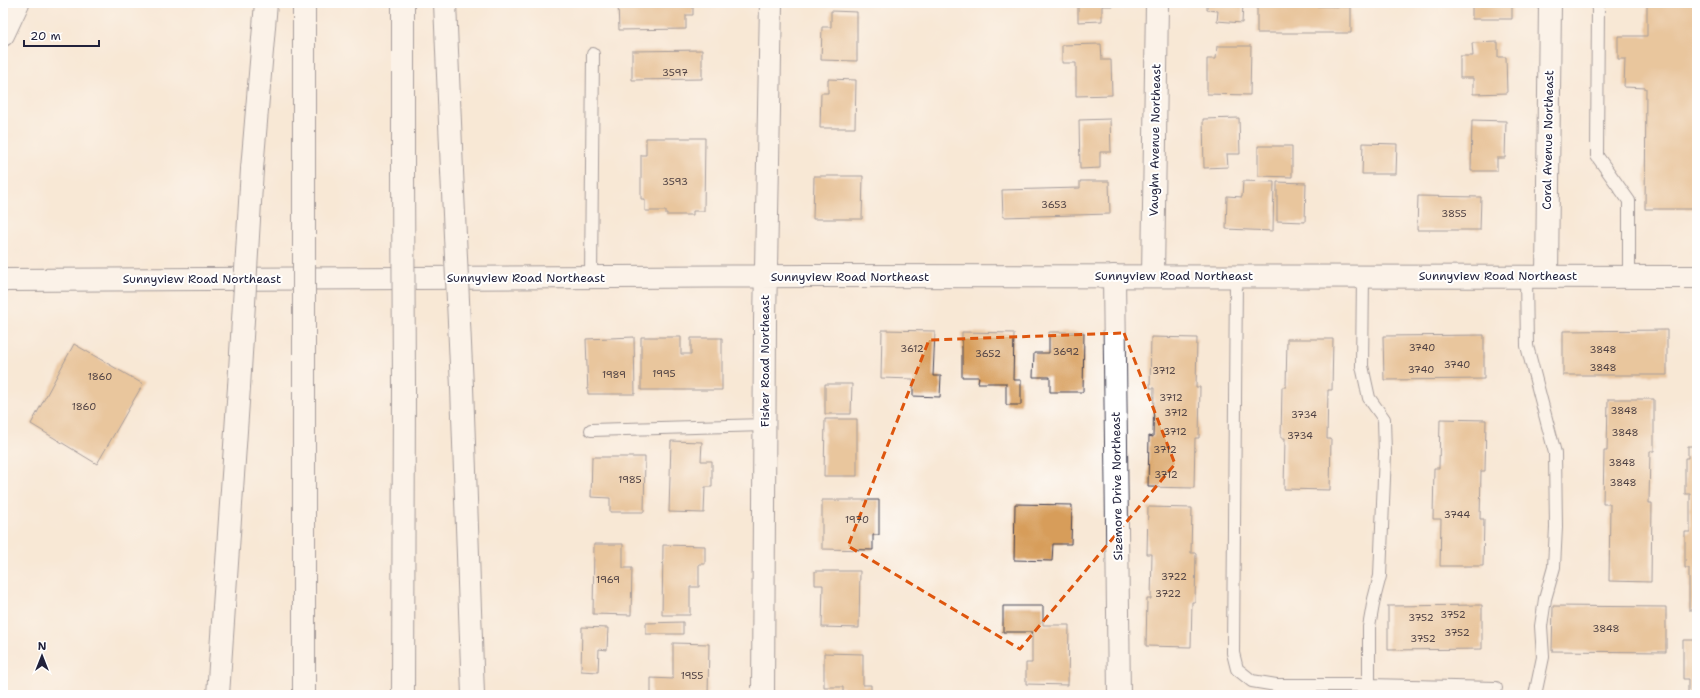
<svg xmlns="http://www.w3.org/2000/svg" width="1700" height="698" font-family="'Shantell Sans',sans-serif">
  <style>
    .building { fill: #d79d5a }
    .lines { fill: none; stroke-linecap: round; stroke-linejoin: round }
    .lane-casing { stroke: #424052; stroke-width: 14 }
    .street-casing { stroke: #424052; stroke-width: 24 }
    .secondary-casing { stroke: #424052; stroke-width: 24 }
    .highway-casing { stroke: #424052; stroke-width: 24 }
    .lane { stroke: #fff; stroke-width: 12 }
    .street { stroke: #fff; stroke-width: 22 }
    .secondary { stroke: #fff; stroke-width: 22 }
    .highway { stroke: #fff; stroke-width: 22 }
    .highway-bridge-casing { stroke: #424052; stroke-width: 24; stroke-linecap: butt }
    .highway-bridge { stroke: #fff; stroke-width: 22 }
    .marked { fill: none; stroke: #de560e; stroke-width: 3; stroke-dasharray: 8 5; stroke-linejoin: round }
    .labels { text-anchor: middle; dominant-baseline: central; stroke-width: 4; stroke-linejoin: round; paint-order: stroke }
    .number-label { font-size: 10px; fill: #4f4143 }
    .street-label { font-size: 12px; fill: #22223b; stroke: #fff }
  </style>
  <rect width="100%" height="100%" fill="#fff"/>
  <filter id="ink" filterUnits="userSpaceOnUse"><feTurbulence type="fractalNoise" baseFrequency=".025" numOctaves="2"/><feDisplacementMap in="SourceGraphic" scale="8" xChannelSelector="R" yChannelSelector="G"/><feConvolveMatrix kernelMatrix="1 2 1 2 8 2 1 2 1" color-interpolation-filters="sRGB"/></filter>
  <filter id="wash" filterUnits="userSpaceOnUse"><feTurbulence type="fractalNoise" baseFrequency=".012" numOctaves="4" result="noise"/><feDisplacementMap in="SourceGraphic" scale="16" xChannelSelector="R" yChannelSelector="G"/><feGaussianBlur stdDeviation="0.9" result="paint"/><feColorMatrix in="noise" values="0 0 0 0 0 0 0 0 0 0 0 0 0 0 0 0 0 1.4 0 .05"/><feComposite in="paint" operator="in"/></filter>
  <g filter="url(#wash)">
    <rect width="100%" height="100%" fill="#f8e8d6"/>
    <g id="blocks">
      <path class="building" d="M618 3H693V15H686V29L619 30Z
        M1078 3H1113V6H1102V21L1078 22Z
        M1207 3H1243L1242 23 1217 21 1218 11 1207 10Z
        M1257 3H1303V6L1351 7V33H1257Z
        M1472 3H1512V19H1472Z
        M1647 3H1697V209H1645L1646 88 1624 87 1625 59H1618V36H1647Z
        M831 11 857 12V61L821 60 822 27H831Z
        M1498 42V57H1506L1507 93 1473 94V78H1460V56H1473L1472 43Z
        M1101 44 1102 60H1111L1112 95 1076 96V63H1062V45Z
        M1217 46H1251L1250 95 1207 94V59H1216Z
        M702 50V79L632 80V51Z
        M828 79 856 80 855 128H820L821 93H828Z
        M1239 118 1240 154H1227L1228 167 1204 168 1203 119Z
        M1110 119 1111 152H1100V168L1080 169 1079 120Z
        M1472 120 1506 121 1505 158H1497V171H1471Z
        M646 138H705L704 211H693V215H666V211H645V199H641V155H646Z
        M1363 143 1397 144 1396 174H1362Z
        M1258 146H1292V177L1258 176Z
        M814 176H863L862 219H813Z
        M1080 181H1109L1110 214 1003 217 1002 190 1080 188Z
        M1243 181 1274 182 1273 231 1226 229 1227 196 1242 197Z
        M1277 182 1306 183 1305 222 1277 221Z
        M1418 196 1481 197 1480 230H1417Z
        M882 330 935 331 933 376H941L940 397 913 396V379L881 378Z
        M1667 330V375H1563V331Z
        M962 332 1014 333 1013 380H1021V405H1006V383H978L979 377H962Z
        M1049 332H1084L1083 392H1050V377H1033L1034 353H1049Z
        M1484 335V379L1384 380 1383 336Z
        M634 337 635 394H588L586 339Z
        M641 337H681V354H691V338H722V390H641Z
        M1151 337 1197 338 1196 387H1200L1199 438H1195L1194 488 1148 487 1149 436 1153 437 1154 388H1150Z
        M1287 339H1333L1332 390H1328L1327 439H1331L1330 490 1284 489 1285 438H1281L1282 387H1286Z
        M74 344 143 384 97 464 31 424Z
        M825 384H852L851 414H825Z
        M1608 399H1654V451H1650L1649 503H1652L1651 582 1609 581 1610 504H1603L1604 451H1607Z
        M825 419H857V476H824Z
        M1440 419 1486 420 1485 471H1481L1480 519H1484L1483 566H1440L1441 519H1433L1434 468H1439Z
        M671 441 702 442 701 461H712V487H705L704 513 669 512Z
        M1688 446H1697V610H1689V568H1685V532H1690V494H1685V458H1688Z
        M592 457H645L644 512H610V498L591 497Z
        M822 500H879V535H873V550L822 549Z
        M1015 504 1072 505 1071 544H1053L1052 561 1014 560Z
        M1148 507 1192 508 1191 553H1196L1195 602H1192L1191 647 1146 646 1147 599H1151L1152 554H1147Z
        M594 544H623V568H632L631 615 593 614Z
        M663 545 705 546V564H699V587H690V615H662Z
        M815 571H860L859 628 822 627 823 585H815Z
        M1482 605V649L1388 650V606Z
        M1003 606H1043V625H1069L1068 685 1026 684V663H1032V632H1003Z
        M1553 606 1666 607V652L1552 651Z
        M683 622V634H646V623Z
        M582 627 608 628 607 650 599 649 598 672 581 671Z
        M1683 640H1697V695H1688V679H1683Z
        M673 643 709 644 708 695H651V678L673 679Z
        M824 653 863 654V685H871V695H843V687H824Z"/>
    </g>
  </g>
  <g filter="url(#ink)">
    <use href="#blocks" fill-opacity="0" stroke="#424052" stroke-width="1"/>
    <g class="lines">
      <defs>
        <path id="lane" d="M1598 3 1597 156 1629 201V277
          M1236 276 1233 653 1237 669 1252 681 1276 685H1369L1496 688
          M1363 276 1362 366 1369 398 1384 419 1385 454 1380 576 1374 599 1369 627V685
          M1526 276 1527 346 1555 453 1556 527 1554 567 1545 599 1541 626 1543 657 1535 695
          M591 278 593 54
          M591 430 764 425"/>
        <path id="street" d="M1114 276 1119 695
          M1153 276 1157 3
          M1547 276 1550 3"/>
        <path id="secondary" d="M3 35 18 3
          M3 280 807 276 1697 277
          M763 695 765 321 771 3"/>
        <path id="highway" d="M304 3V171
          M445 3 452 171
          M252 169 266 3
          M403 171V3
          M462 387 473 695
          M304 392V695
          M218 695 239 387
          M403 695 404 389"/>
      </defs>
      <use href="#lane" class="lane-casing"/>
      <use href="#street" class="street-casing"/>
      <use href="#secondary" class="secondary-casing"/>
      <use href="#highway" class="highway-casing"/>
      <use href="#lane" class="lane"/>
      <use href="#street" class="street"/>
      <use href="#secondary" class="secondary"/>
      <use href="#highway" class="highway"/>
      <defs>
        <path id="highway-bridge" d="M304 171V392
          M403 171 404 389
          M452 171 462 387
          M239 387 252 169"/>
      </defs>
      <use href="#highway-bridge" class="highway-bridge-casing"/>
      <use href="#highway-bridge" class="highway-bridge"/>
    </g>
  </g>
  <path d="M0 0H1700V698H0ZM1124 333 1175 464 1020 649 848 546 929 340Z" fill="#f8e8d6" fill-opacity=".55" fill-rule="evenodd"/>
  <path class="marked" d="M1124 333 1175 464 1020 649 848 546 929 340Z"/>
  <g class="labels">
    <g class="number-label">
      <text x="675" y="72">3597</text>
      <text x="675" y="181">3593</text>
      <text x="1054" y="204">3653</text>
      <text x="1454" y="213">3855</text>
      <text x="1422" y="347">3740</text>
      <text x="912" y="348">3612</text>
      <text x="1603" y="349">3848</text>
      <text x="1066" y="351">3692</text>
      <text x="988" y="353">3652</text>
      <text x="1457" y="364">3740</text>
      <text x="1603" y="367">3848</text>
      <text x="1421" y="369">3740</text>
      <text x="1164" y="370">3712</text>
      <text x="664" y="373">1995</text>
      <text x="614" y="374">1989</text>
      <text x="100" y="376">1860</text>
      <text x="1171" y="397">3712</text>
      <text x="84" y="406">1860</text>
      <text x="1624" y="410">3848</text>
      <text x="1176" y="412">3712</text>
      <text x="1304" y="414">3734</text>
      <text x="1175" y="431">3712</text>
      <text x="1625" y="432">3848</text>
      <text x="1300" y="435">3734</text>
      <text x="1165" y="449">3712</text>
      <text x="1622" y="462">3848</text>
      <text x="1166" y="474">3712</text>
      <text x="630" y="479">1985</text>
      <text x="1623" y="482">3848</text>
      <text x="1457" y="514">3744</text>
      <text x="857" y="519">1970</text>
      <text x="1174" y="576">3722</text>
      <text x="608" y="579">1969</text>
      <text x="1168" y="593">3722</text>
      <text x="1453" y="614">3752</text>
      <text x="1421" y="617">3752</text>
      <text x="1606" y="628">3848</text>
      <text x="1457" y="632">3752</text>
      <text x="1423" y="638">3752</text>
      <text x="692" y="675">1955</text>
    </g>
    <g class="street-label">
      <text transform="translate(1155 140) rotate(-89)">Vaughn Avenue Northeast</text>
      <text transform="translate(1548 140) rotate(-89)">Coral Avenue Northeast</text>
      <text x="1174" y="276">Sunnyview Road Northeast</text>
      <text x="1498" y="276">Sunnyview Road Northeast</text>
      <text x="850" y="277">Sunnyview Road Northeast</text>
      <text x="526" y="278">Sunnyview Road Northeast</text>
      <text x="202" y="279">Sunnyview Road Northeast</text>
      <text transform="translate(765 361) rotate(-90)">Fisher Road Northeast</text>
      <text transform="translate(1117 486) rotate(-91)">Sizemore Drive Northeast</text>
    </g>
  </g>
  <rect width="1700" height="698" fill="none" stroke="#fff" stroke-width="16"/>
  <g transform="translate(42 656)" stroke="#ffffff" stroke-width="3" paint-order="stroke">
  <path d="M0-3L7 15L0 10L-7 15Z" fill="#22223b"/>
  <text y="-6" font-size="11" font-weight="bold" text-anchor="middle" fill="#22223b">N</text>
  </g>
  <path d="M24 40v6h75v-6" fill="none" stroke="#22223b" stroke-width="2"/>
  <text x="30" y="40" font-size="12" fill="#22223b" stroke="#ffffff" stroke-width="3" paint-order="stroke">20 m</text>
</svg>
